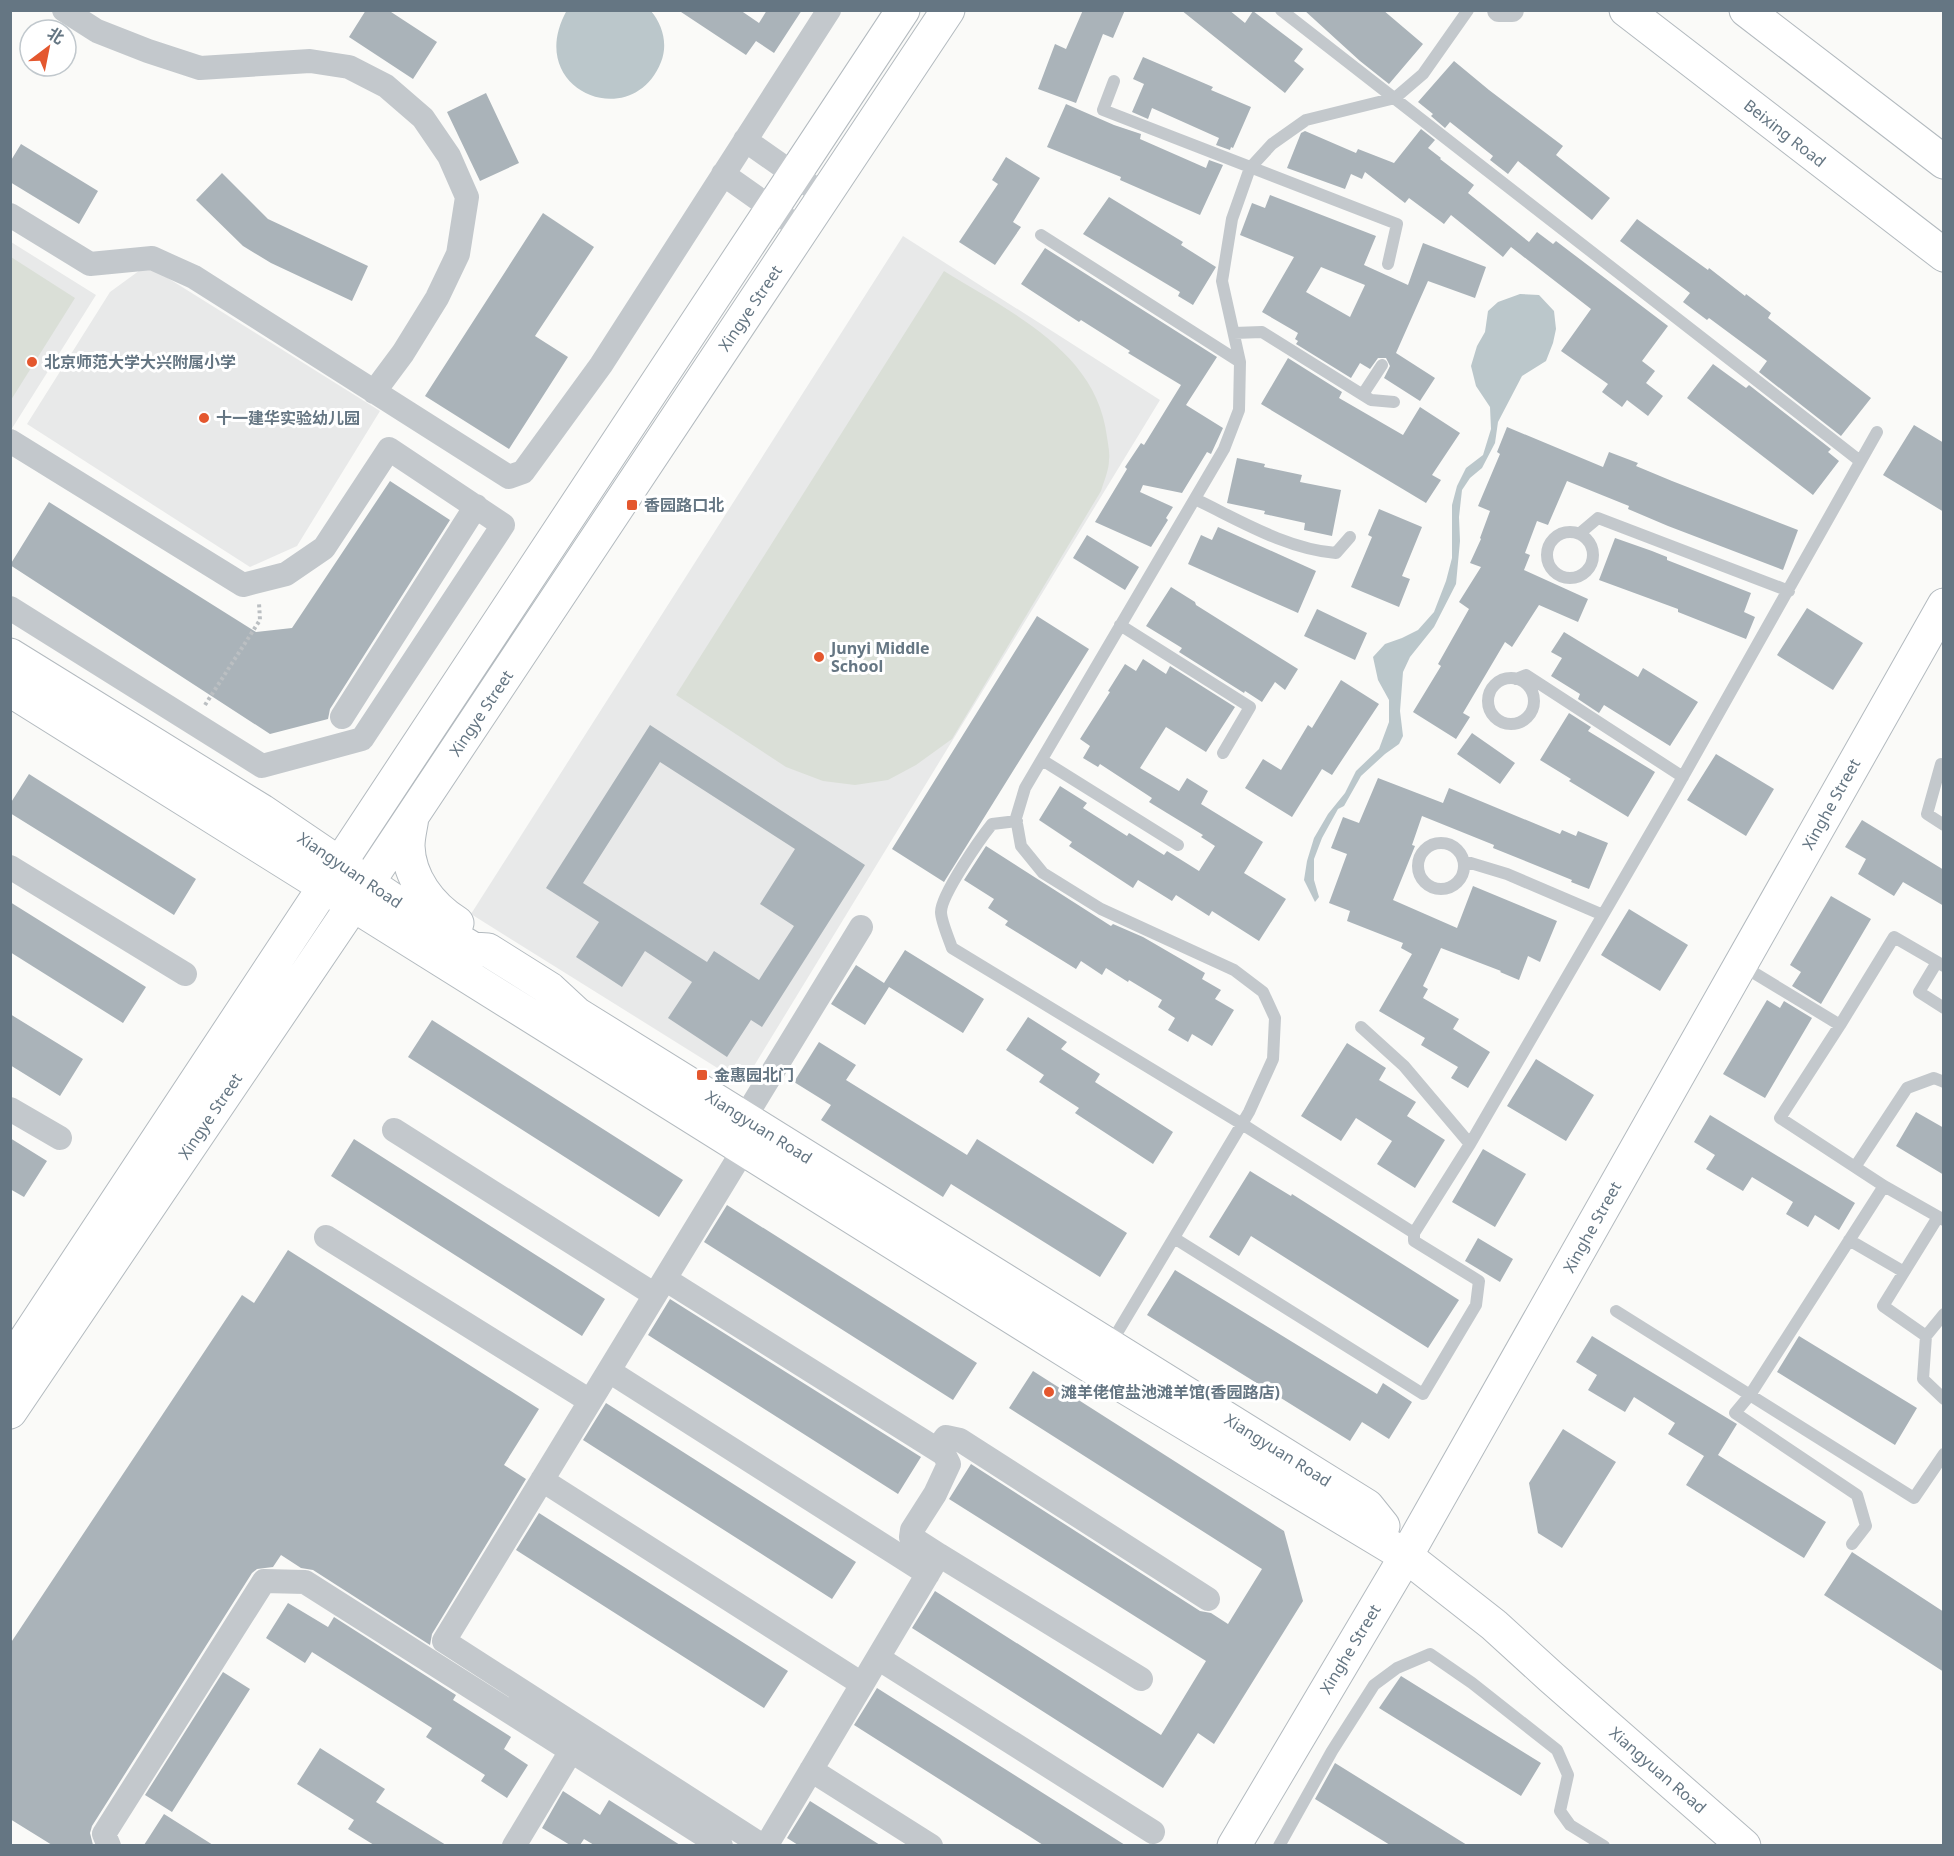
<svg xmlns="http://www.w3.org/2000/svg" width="1954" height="1856" font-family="'Noto Sans','Noto Sans SC',sans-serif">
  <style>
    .built { fill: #e8e9e9 }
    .green { fill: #dadfd7 }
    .water { fill: #bbc7cb }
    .building { fill: #aab3b9; fill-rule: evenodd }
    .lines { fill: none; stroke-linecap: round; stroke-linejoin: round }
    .secondary-casing { stroke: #b3babf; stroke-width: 35 }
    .path { stroke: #bbbfc2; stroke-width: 4; stroke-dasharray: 3 3; stroke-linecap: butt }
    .lane { stroke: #c3c8cc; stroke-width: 12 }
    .street { stroke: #c3c8cc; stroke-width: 24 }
    .secondary { stroke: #fff; stroke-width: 33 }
    .poi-dot { fill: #e4572e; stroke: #fff; stroke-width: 2 }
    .labels { text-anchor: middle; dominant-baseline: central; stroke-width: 6; stroke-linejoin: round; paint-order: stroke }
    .street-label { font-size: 16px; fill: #657683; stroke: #fff }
    .poi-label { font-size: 16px; font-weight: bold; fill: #657683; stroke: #fff; text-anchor: start }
  </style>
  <rect width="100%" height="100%" fill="#fafaf8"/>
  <path class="built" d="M903 236 1160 400 743 1084 471 914Z
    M11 242 96 295 11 430Z
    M147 265 380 411 297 546 250 567 27 424 110 292Z"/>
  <path class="green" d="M11 257 75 298 11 400Z
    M944 271C1010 312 1097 351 1107 437 1108 444 1110 453 1109 460 1109 470 1104 481 1101 491L952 739 916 765 888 780 855 785 823 781 786 767 676 695Z"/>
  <path class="water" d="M567 10 651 11C663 25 668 45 661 62 632 135 522 90 567 10Z
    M1520 294 1539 295 1554 311 1556 329 1553 343 1546 361 1522 376 1498 422 1495 443 1482 468 1470 478 1462 490 1459 517 1460 541 1456 584 1434 627 1410 657 1403 672 1400 711 1403 736 1399 744 1385 754 1361 776 1344 806 1338 809 1322 838 1314 859V880L1319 897 1315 902 1304 880 1307 861 1314 838 1328 814 1345 793 1356 771 1379 749 1389 722V700L1378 680 1373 657 1385 644 1402 638 1418 630 1434 612 1446 581 1452 558V505L1457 486 1466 468 1483 455 1491 429 1490 407 1476 386 1471 366 1477 346 1485 332 1488 311 1498 302Z"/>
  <path class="building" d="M366 10H388L437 42 413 79 349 37Z
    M678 10H740L759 23 767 10H802L774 53 756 41 746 55Z
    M1083 10H1125L1113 38 1103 34 1076 103 1038 89 1055 44 1066 49Z
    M1181 10H1229L1245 23 1253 11 1303 49 1294 61 1304 69 1285 93Z
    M1304 10H1383L1423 44 1389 84 1360 61Z
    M1143 57 1213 87 1211 90 1251 107 1233 148 1231 147 1230 150 1216 145 1219 138 1152 108 1148 119 1132 112 1144 84 1133 79Z
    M1454 61 1489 90 1563 146 1556 155 1610 198 1592 220 1518 161 1508 174 1490 160 1493 156 1450 122 1445 128 1431 116 1433 114 1418 102Z
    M486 93 519 163 480 181 447 112Z
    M1066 104 1114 125 1141 134 1140 139 1206 168 1209 160 1223 165 1200 215 1120 180 1121 177 1047 147Z
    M1421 129 1435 140 1428 148 1441 158 1440 159 1474 185 1468 193 1529 242 1537 232 1553 244 1556 241 1668 326 1642 361 1655 371 1646 383 1663 396 1648 416 1627 400 1622 407 1602 392 1608 384 1561 351 1591 309 1511 247 1503 257 1451 215 1444 224 1409 198 1405 203 1365 172 1362 179 1351 174 1345 189 1287 168 1301 133 1305 131 1356 153 1358 149 1394 163Z
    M21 144 98 191 79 224 10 182V162Z
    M1006 157 1040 178 1013 222 1021 227 995 265 959 242 998 184 992 180Z
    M222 173 268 219 368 266 352 301 271 263 243 246 196 200Z
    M1270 195 1376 236 1364 265 1408 285 1423 243 1486 267 1475 298 1428 281 1396 353 1435 378 1420 401 1384 378 1390 366 1386 358H1378L1370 369 1360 363 1351 378 1296 344 1298 341 1295 339 1298 333 1262 312 1294 257 1240 235 1252 203 1265 208ZM1321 267 1365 285 1350 317 1306 292Z
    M1109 197 1183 242 1181 245 1216 267 1193 305 1178 296 1180 292 1083 234Z
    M543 213 594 247 535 336 568 357 509 449 425 396Z
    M1637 219 1708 270 1709 268 1745 296 1746 294 1771 313 1768 318 1871 398 1841 436 1759 372 1767 361 1709 318 1707 320 1683 302 1690 293 1620 241Z
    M1045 248 1217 357 1186 405 1223 428 1211 454 1207 452 1182 493 1143 485 1140 492 1173 507 1166 518 1168 520 1151 547 1095 522 1127 469 1125 467 1141 443 1144 445 1181 385 1128 353 1130 351 1081 320 1079 322 1021 284Z
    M1288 358 1342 392 1339 398 1403 435 1420 407 1460 433 1432 475 1441 480 1426 503 1261 404Z
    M1713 364 1746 388 1749 385 1831 449 1828 452 1839 461 1813 495 1687 398Z
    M1914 425 1944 443V512L1883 475Z
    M1507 427 1603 467 1609 452 1638 463 1636 466 1672 481 1798 530 1783 570 1668 526 1628 509 1629 506 1567 481 1548 525 1537 521 1525 553 1530 555 1524 570 1588 599 1578 622 1539 605 1512 647 1505 642 1463 713 1470 717 1456 739 1413 712 1441 666 1438 664 1469 609 1459 602 1481 567 1470 563 1481 539 1480 538 1490 511 1478 506 1500 454 1497 452Z
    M1237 458 1265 464 1264 467 1302 475 1300 482 1341 490 1332 536 1304 530 1305 523 1264 514 1265 511 1227 503Z
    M390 481 450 520 330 709 328 719 270 734 10 565 49 502 256 632 292 628Z
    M1379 509 1422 527 1402 576 1410 579 1399 607 1351 587 1372 537 1368 535Z
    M1218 527 1316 571 1298 613 1188 564 1201 535 1212 540Z
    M1087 535 1139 567 1125 590 1073 558Z
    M1615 538 1652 551 1667 557V560L1751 593 1744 612 1755 617 1746 639 1678 612V609L1599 580Z
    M1171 587 1195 602 1196 605 1298 669 1285 690 1275 682 1262 702 1245 691 1244 693 1179 652 1182 648 1146 626Z
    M1807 608 1863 643 1833 690 1777 655Z
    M1317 609 1367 633 1355 660 1304 636Z
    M1037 616 1089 649 944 882 892 849Z
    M1564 632 1638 677 1643 668 1698 702 1670 746 1604 705 1599 713 1578 699 1580 694 1551 676 1562 658 1551 652Z
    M1143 659 1166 674 1170 666 1235 707 1206 752 1166 727 1140 768 1179 791 1187 778 1208 791 1201 804 1263 842 1244 873 1286 899 1259 941 1212 911 1209 916 1176 895 1172 901 1138 880 1133 888 1069 846 1072 842 1039 820 1060 786 1087 803 1083 808 1127 836 1129 833 1164 855 1167 851 1199 871 1215 846 1201 837 1203 835 1149 802 1152 798 1100 764 1098 767 1083 758 1090 746 1080 739 1110 692 1108 691 1125 664 1136 671Z
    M1341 680 1379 704 1332 775 1322 769 1292 817 1245 788 1263 759 1281 770 1308 725 1312 728Z
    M1569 713 1591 727 1588 731 1655 772 1628 817 1569 781 1571 779 1540 760Z
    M650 725 865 865 762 1027 751 1020 727 1057 668 1018 692 982 645 951 622 987 576 957 599 922 546 888ZM660 762 795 849 760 904 794 926 759 980 714 951 707 962 583 883Z
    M1472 733 1515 763 1500 784 1457 754Z
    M1716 754 1774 789 1746 836 1687 800Z
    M29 774 196 879 174 915 10 813V804Z
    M1378 778 1443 803 1449 788 1560 834 1562 830 1576 836 1578 831 1608 843 1589 889 1571 882 1572 880 1493 848 1494 845 1422 816 1412 845 1415 846 1393 900 1457 928 1473 886 1557 921 1540 962 1528 956 1519 980 1500 972 1501 971 1441 948 1423 986 1428 989 1423 998 1459 1019 1453 1029 1490 1052 1468 1088 1451 1078 1458 1067 1421 1045 1425 1038 1379 1011 1412 954 1401 948 1403 943 1347 921 1350 911 1329 903 1347 854 1331 848 1343 817 1359 823Z
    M1862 820 1944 870V906L1903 882 1894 896 1858 874 1866 859 1845 847Z
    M986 846 1111 926 1113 924 1143 937 1205 973 1202 979 1221 990 1215 999 1234 1010 1212 1046 1192 1034 1188 1042 1168 1030 1175 1018 1158 1007 1162 1000 1129 980 1128 982 1106 968 1102 975 1081 961 1076 969 1005 925 1008 921 988 908 994 899 964 880Z
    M1831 896 1871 919 1821 1004 1792 986 1801 972 1790 965Z
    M10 902 146 987 123 1023 10 952Z
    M1629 909 1688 945 1660 991 1601 955Z
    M905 950 984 999 963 1033 889 987 865 1025 831 1004 856 965 884 983Z
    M1767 1000 1780 1008 1784 1001 1812 1018 1765 1098 1723 1074Z
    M10 1014 83 1059 60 1096 10 1065Z
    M1028 1017 1067 1042 1061 1049 1100 1074 1095 1082 1173 1132 1153 1164 1075 1113 1079 1108 1039 1082 1044 1075 1006 1050Z
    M432 1020 683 1180 659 1217 408 1057Z
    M819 1042 856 1065 846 1080 967 1155 977 1139 1127 1233 1100 1277 951 1184 943 1197 821 1120 831 1105 794 1082Z
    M1347 1043 1386 1068 1379 1080 1416 1102 1407 1116 1445 1140 1415 1188 1377 1164 1392 1141 1356 1118 1341 1141 1301 1116Z
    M1536 1059 1594 1095 1566 1141 1507 1106Z
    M1916 1112 1944 1128V1175L1896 1146Z
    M1710 1115 1855 1203 1839 1230 1815 1215 1808 1227 1786 1214 1793 1202 1752 1177 1743 1191 1706 1169 1715 1155 1694 1142Z
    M10 1138 47 1161 24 1197 10 1189Z
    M354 1139 605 1299 582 1336 331 1176Z
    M1483 1149 1526 1174 1495 1227 1452 1202Z
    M1250 1171 1291 1196 1292 1194 1459 1300 1428 1348 1251 1236 1239 1256 1209 1237Z
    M727 1205 977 1363 953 1400 704 1242Z
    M1478 1238 1513 1259 1500 1282 1465 1261Z
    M288 1250 539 1409 504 1465 526 1479 432 1634 430 1645 313 1570 301 1568 281 1555 273 1567 257 1569 252 1573 92 1826 90 1833 93 1845H52L10 1819V1644L242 1295 254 1303Z
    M1175 1270 1377 1394 1383 1383 1412 1402 1389 1439 1362 1422 1350 1441 1147 1315Z
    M670 1299 921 1457 898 1494 648 1335Z
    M1592 1336 1737 1424 1718 1455 1826 1522 1804 1558 1686 1485 1704 1456 1668 1434 1675 1423 1634 1397 1625 1412 1588 1390 1597 1375 1576 1362Z
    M1799 1336 1917 1408 1895 1445 1777 1372Z
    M1033 1371 1284 1531 1303 1601 1214 1744 1198 1733 1163 1788 912 1628 935 1591 1161 1735 1206 1661 949 1499 971 1464 1200 1611 1211 1613 1228 1624 1262 1569 1009 1408Z
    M606 1403 856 1562 832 1599 583 1440Z
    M1563 1429 1616 1462 1562 1548 1538 1533 1529 1483Z
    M539 1513 788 1671 764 1708 516 1550Z
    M1852 1552 1944 1612V1672L1824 1595Z
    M288 1603 328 1627 334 1617 456 1695 453 1700 511 1737 504 1749 528 1765 507 1798 481 1781 485 1775 426 1737 432 1728 312 1652 305 1663 266 1638Z
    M223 1672 250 1689 172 1812 145 1795Z
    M1401 1676 1541 1763 1521 1796 1379 1708Z
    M877 1688 1125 1845H1043L854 1725Z
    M320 1748 385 1789 376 1802 446 1845H374L348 1829 354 1820 297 1784Z
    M1335 1763 1467 1845H1390L1315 1799Z
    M563 1791 600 1815 609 1800 680 1845H594L584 1839 580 1845H570L542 1828Z
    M810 1801 880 1845H798L787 1838Z
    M164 1814 213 1845H144Z"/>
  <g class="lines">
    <defs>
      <path id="secondary" d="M1626 10 1944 255
        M1746 10 1944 162
        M10 655 262 811 396 902 473 949 488 950 550 989 577 1014 1367 1506 1383 1526
        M10 690 1095 1369 1406 1556 1494 1625 1551 1677 1744 1846
        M412 817C411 826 408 836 408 846 409 878 430 906 457 923
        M10 1363 903 10
        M10 1412 353 905 948 10
        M1234 1846 1406 1556 1944 605"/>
    </defs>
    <use href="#secondary" class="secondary-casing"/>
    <path class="path" d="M205 705 260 620 259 603"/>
    <path class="lane" d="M1281 10 1860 461
      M1114 81 1103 110 1397 224 1388 264
      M1041 235 1240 362
      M1234 333 1262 332 1371 400 1394 402
      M1363 394 1382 365
      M1195 499C1239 520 1286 549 1336 553L1350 537
      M1547 555a23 23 0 1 1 46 0a23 23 0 1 1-46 0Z
      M1579 534 1598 518 1789 591
      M1120 625 1250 707 1223 753
      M1488 701a23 23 0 1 1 46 0a23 23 0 1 1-46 0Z
      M1516 679 1526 675 1683 777
      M1042 760 1178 845
      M1941 764 1927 814 1944 825
      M1017 821 992 824C980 839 941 895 941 912 941 921 949 939 952 948L1242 1124 1414 1233
      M1418 866a23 23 0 1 1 46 0a23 23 0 1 1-46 0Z
      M1464 861 1507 874 1603 915
      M1937 962 1919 992 1944 1008
      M1741 965 1840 1025 1894 937 1944 966
      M1840 1025 1780 1118 1884 1186 1944 1220
      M1361 1027 1404 1066 1470 1144
      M1855 1167 1907 1088 1934 1078 1944 1082
      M1174 1238 1423 1394 1476 1305 1479 1281 1414 1241V1233L1470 1144 1676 789 1877 432
      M1849 1240 1904 1272
      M1616 1311 1914 1498 1944 1454
      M1944 1314 1926 1336 1923 1379 1944 1399
      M1926 1336 1883 1306 1938 1217
      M1111 1343 1249 1112 1273 1059 1275 1018 1263 992 1234 970 1101 909 1043 873 1021 846 1016 818 1025 788 1224 449 1239 410 1240 362 1222 281 1232 219 1250 168 1272 144 1306 120 1395 98 1423 74 1468 10
      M1852 1544 1866 1526 1857 1495 1735 1413 1750 1395 1884 1186
      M1279 1846 1332 1751 1374 1685 1397 1668 1430 1654 1472 1683 1557 1750 1568 1775 1560 1811 1570 1825 1604 1846"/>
    <path class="street" d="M64 10 97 31 148 51 200 68 310 61 349 67 386 86 423 118 449 156 467 197 458 254 437 298 403 353 374 392
      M1499 10H1512
      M745 140 825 196
      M723 174 802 230
      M10 215 90 264 152 258 194 277 509 477 523 472 601 365 829 10
      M10 441 243 585 286 574 324 548 389 449 503 525 362 739 262 766 10 608
      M342 717 476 506
      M10 867 185 974
      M10 1109 60 1138
      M394 1130 655 1295
      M736 1132 861 927
      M744 1149 444 1641 763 1846
      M326 1237 590 1401
      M665 1279 944 1454 949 1464 935 1494 912 1530 911 1537 939 1555
      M609 1371 928 1574
      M937 1449 946 1437 960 1440 1208 1599
      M542 1480 862 1684
      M878 1658 1153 1832
      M811 1770 931 1846
      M109 1846 104 1834 264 1581 305 1582 721 1846
      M514 1846 571 1751
      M766 1846 939 1555 1141 1679"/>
    <use href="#secondary" class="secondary"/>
  </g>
  <g class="poi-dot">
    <circle cx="32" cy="362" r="6"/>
    <circle cx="204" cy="418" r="6"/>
    <rect x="626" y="499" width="12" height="12" rx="3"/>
    <circle cx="819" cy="657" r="6"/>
    <rect x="696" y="1069" width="12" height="12" rx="3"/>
    <circle cx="1049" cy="1392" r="6"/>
  </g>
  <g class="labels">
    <g class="street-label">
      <text transform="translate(1785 133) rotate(38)">Beixing Road</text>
      <text transform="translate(750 308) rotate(-56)">Xingye Street</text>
      <text transform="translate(481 713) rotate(-56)">Xingye Street</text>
      <text transform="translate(1831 804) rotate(-61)">Xinghe Street</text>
      <text transform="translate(350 870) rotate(34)">Xiangyuan Road</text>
      <text transform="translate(210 1116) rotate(-56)">Xingye Street</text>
      <text transform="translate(759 1127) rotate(32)">Xiangyuan Road</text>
      <text transform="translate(1592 1227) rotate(-61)">Xinghe Street</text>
      <text transform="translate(1278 1450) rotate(32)">Xiangyuan Road</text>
      <text transform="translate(1350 1649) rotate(-59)">Xinghe Street</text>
      <text transform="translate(1658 1770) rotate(41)">Xiangyuan Road</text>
    </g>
    <g class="poi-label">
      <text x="44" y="362">北京师范大学大兴附属小学</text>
      <text x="216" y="418">十一建华实验幼儿园</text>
      <text x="644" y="505">香园路口北</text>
      <text x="831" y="648">Junyi Middle<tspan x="831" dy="18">School</tspan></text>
      <text x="714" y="1075">金惠园北门</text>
      <text x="1061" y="1392">滩羊佬倌盐池滩羊馆(香园路店)</text>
    </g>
  </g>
  <rect width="1954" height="1856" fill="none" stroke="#657683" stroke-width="24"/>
  <g transform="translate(48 48) rotate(32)"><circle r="28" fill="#ffffff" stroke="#c1c8cd" stroke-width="1.5"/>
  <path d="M0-4.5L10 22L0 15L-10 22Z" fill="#e4572e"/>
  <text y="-9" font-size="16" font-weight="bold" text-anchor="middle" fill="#657683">北</text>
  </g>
</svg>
